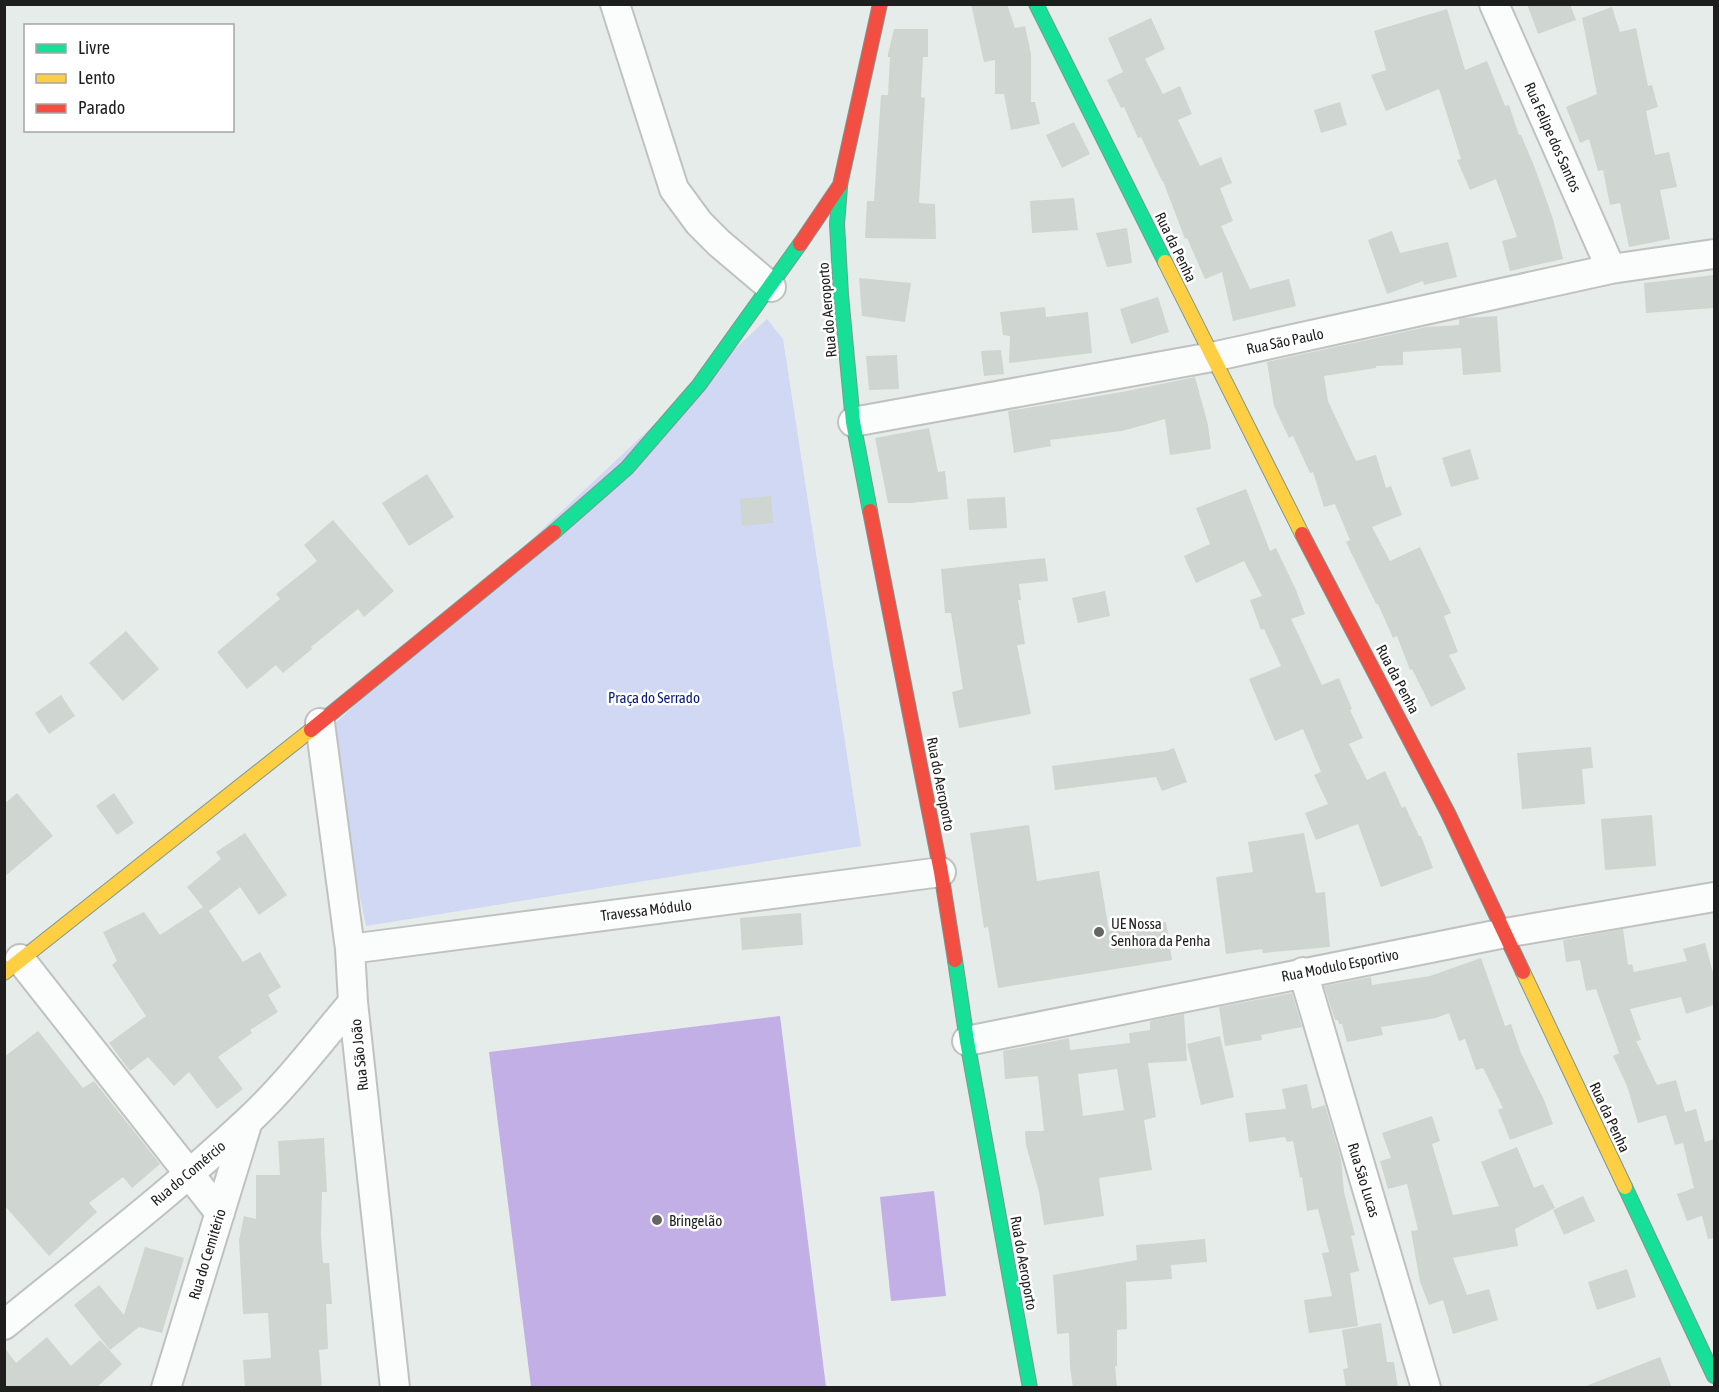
<svg xmlns="http://www.w3.org/2000/svg" width="1719" height="1392" font-family="'Asap Condensed',sans-serif">
  <style>
    .park { fill: #d0d8f3 }
    .pitch { fill: #c1afe5 }
    .building { fill: #cfd5d1; fill-rule: evenodd }
    .lines { fill: none; stroke-linecap: round; stroke-linejoin: round }
    .street-casing { stroke: #bfc2c0; stroke-width: 32 }
    .fast-casing { stroke: #7d9793; stroke-width: 16 }
    .slow-casing { stroke: #7d9793; stroke-width: 16 }
    .jam-casing { stroke: #7d9793; stroke-width: 16 }
    .street { stroke: #fbfcfc; stroke-width: 28 }
    .fast { stroke: #16e098; stroke-width: 14 }
    .slow { stroke: #ffcf43; stroke-width: 14 }
    .jam { stroke: #f24e42; stroke-width: 14 }
    .poi-dot { fill: #646665; stroke: #fff; stroke-width: 2 }
    .labels { text-anchor: middle; dominant-baseline: central; stroke-width: 5; stroke-linejoin: round; paint-order: stroke }
    .street-label { font-size: 15px; fill: #1e1e1e; stroke: #fff }
    .park-label { font-size: 15px; fill: #071a80; stroke: #fff }
    .poi-label { font-size: 15px; fill: #1e1e1e; stroke: #fff; text-anchor: start }
  </style>
  <rect width="100%" height="100%" fill="#e6ece9"/>
  <path class="park" d="M767 319 783 339 861 846 366 926 326 732Z"/>
  <path class="pitch" d="M780 1016 826 1387H531L489 1052Z
    M934 1191 946 1296 891 1301 880 1197Z"/>
  <path class="building" d="M971 4H1007L1015 28 1025 26 1031 54V102H1035L1040 124 1011 130 1004 94H995V60L984 62Z
    M1527 4H1570L1576 20 1538 34Z
    M1612 7 1620 32 1636 28 1648 86 1652 85 1658 107 1646 111 1655 155 1669 152 1677 187 1660 190 1670 239 1629 247 1620 203 1610 205 1603 170 1598 171 1589 139 1580 143 1566 107 1597 94 1582 18Z
    M1447 9 1465 70 1487 61 1505 106 1509 105 1519 135H1521L1535 168 1553 219 1563 259 1510 271 1502 241 1517 237 1496 179 1470 190 1457 160 1461 159 1439 89 1386 111 1371 75 1386 70 1374 31Z
    M1151 18 1165 49 1145 59 1163 94 1180 86 1192 114 1178 120 1200 166 1221 157 1232 183 1220 188 1233 221 1221 226 1250 289 1289 279 1296 306 1233 321 1222 272 1205 279 1187 238 1185 239 1163 181H1162L1141 137 1138 138 1124 107 1121 108 1107 80 1123 72 1108 38Z
    M894 29H928V57H923L921 97 925 98 919 203 935 204 936 239 865 238 867 201H874L881 95H888L890 57H888V54Z
    M1340 102 1347 125 1321 133 1314 110Z
    M1074 122 1090 154 1062 168 1046 135Z
    M1074 198 1078 230 1032 233 1030 201Z
    M1127 228 1132 263 1107 267 1096 233Z
    M1392 231 1400 253 1448 242 1457 277 1424 285 1423 281 1387 294 1368 240Z
    M1714 275V308L1646 313 1644 283Z
    M859 278 911 283 905 322 862 316Z
    M1158 297 1169 332 1131 344 1120 309Z
    M1045 307 1046 317 1088 312 1092 353 1009 363 1010 336 1003 335 1000 312Z
    M1497 316 1501 372 1463 375 1461 348 1403 352V365L1376 366V368L1324 376 1328 401 1356 461 1376 455 1386 488 1391 486 1402 515 1372 527 1390 561 1420 547 1451 613 1444 616 1458 652 1449 655 1466 689 1431 707 1412 669 1410 670 1397 636 1393 638 1378 604H1376L1346 542 1350 540 1335 504 1324 507 1313 472 1310 473 1293 436 1289 438 1274 406 1267 362 1426 327 1459 325V319L1464 318Z
    M1001 350 1004 374 984 376 981 351Z
    M897 355 899 389 869 390 866 356Z
    M1195 377 1208 425 1211 449 1170 455 1165 419 1122 431 1050 440 1051 446 1014 453 1008 411 1122 392Z
    M929 428 938 472 945 471 948 499 911 503H888L875 438Z
    M1470 449 1479 479 1451 487 1442 458Z
    M427 474 454 517 409 546 382 503Z
    M1246 489 1270 551 1276 548 1296 590 1305 614 1291 619 1322 685 1339 678 1352 709 1350 710 1363 738 1349 744 1367 780 1385 771 1402 808 1405 806 1419 836H1421L1433 868 1381 887 1358 824 1316 840 1305 813 1328 804 1314 775 1321 772 1303 729 1275 741 1249 679 1281 666 1264 629 1261 630 1250 600 1262 596 1244 561 1196 583 1184 556 1210 544 1196 508Z
    M771 496 773 523 742 526 740 499Z
    M1005 497 1007 528 969 530 967 499Z
    M333 520 394 591 364 617 358 609 311 647 312 649 283 673 276 665 247 689 217 652 280 599 276 594 317 561 304 545Z
    M1045 558 1048 581 1019 584 1021 600H1018L1025 644 1017 645 1031 714 959 728 952 692 963 689 951 613H945L941 569Z
    M1105 591 1110 616 1078 623 1072 598Z
    M126 631 159 669 123 701 89 663Z
    M61 695 75 716 49 734 35 713Z
    M1591 747 1593 768 1582 769 1585 804 1522 809 1517 753Z
    M1174 748 1187 782 1162 791 1156 777 1055 790 1052 766 1166 751Z
    M17 793 53 836 4 877V804Z
    M114 793 134 823 117 835 96 806Z
    M1652 815 1656 866 1605 870 1601 819Z
    M1029 825 1037 881 1099 871 1109 931 1166 922 1172 960 998 988 988 927 984 928 970 833Z
    M245 833 287 895 259 915 240 887 209 911 243 962 260 952 281 987 268 995 278 1012 250 1030 252 1033 218 1057 243 1089 217 1109 189 1072 174 1086 148 1057 130 1071 109 1043 146 1016 112 965 117 961 103 932 144 912 160 935 203 907 187 887 221 859 216 852Z
    M1304 833 1316 893 1325 892 1330 947 1263 953 1262 949 1226 954 1216 877 1253 872 1248 842Z
    M801 913 803 945 742 950 740 918Z
    M1623 929 1628 965 1632 964 1634 972 1687 961 1683 949 1705 943 1714 976V1005L1686 1014 1681 997 1630 1009 1641 1040 1636 1041 1657 1085 1676 1080 1685 1112 1696 1109 1705 1142 1714 1139V1238L1708 1239 1702 1216 1687 1221 1677 1194 1694 1188 1683 1143 1675 1145 1666 1115 1638 1123 1627 1086 1613 1056 1619 1053 1596 989 1586 991 1580 960 1566 962 1563 940Z
    M1481 958 1505 1026 1511 1024 1521 1053 1544 1100 1553 1124 1510 1140 1498 1110 1503 1108 1483 1068 1476 1070 1465 1039 1459 1041 1449 1013 1436 1018 1381 1027 1383 1035 1347 1042 1342 1024H1339L1338 1020H1335L1324 986 1371 977 1372 985 1430 976Z
    M1292 993 1302 1027 1261 1035 1262 1040 1225 1046 1219 1007Z
    M1184 1014 1187 1061 1148 1063 1156 1117 1144 1120 1152 1170 1099 1178 1104 1216 1044 1225 1039 1192 1026 1145 1025 1131H1044L1038 1076 1005 1079 1003 1051 1069 1038 1070 1050 1130 1043 1129 1033 1150 1030V1021ZM1117 1069 1124 1110 1083 1116 1078 1074Z
    M38 1031 83 1088 94 1081 160 1164 132 1188 123 1177 89 1203 97 1212 49 1256 4 1205V1057Z
    M1220 1036 1234 1097 1201 1105 1187 1044Z
    M1307 1084 1312 1109 1325 1105 1341 1159 1344 1192 1355 1235 1351 1236 1359 1271 1350 1273 1358 1326 1309 1333 1304 1300 1332 1296 1322 1253 1329 1252 1318 1209 1307 1211 1302 1177 1300 1178 1293 1141 1287 1142 1285 1137 1249 1142 1245 1113 1286 1109 1282 1089Z
    M1432 1116 1440 1141 1432 1144 1453 1215 1499 1206 1481 1162 1517 1147 1534 1188 1543 1184 1555 1208 1515 1229 1518 1246 1453 1258 1467 1295 1489 1289 1498 1320 1453 1334 1443 1300 1429 1305 1420 1282 1411 1231 1418 1230 1407 1184 1388 1189 1380 1161 1391 1158 1382 1133Z
    M324 1138 327 1192H322L321 1236 323 1263H329L332 1304H326L328 1349 319 1350 322 1388H245L243 1360 271 1358 268 1313 243 1314 239 1240 244 1216 256 1219V1175H280L278 1141Z
    M1583 1196 1595 1221 1564 1235 1553 1210Z
    M1205 1239 1207 1262 1171 1265 1172 1279 1126 1282 1127 1329 1117 1330V1366H1115L1117 1388H1073L1070 1367 1069 1333 1057 1334 1053 1275 1137 1260 1136 1245Z
    M145 1247 184 1258 162 1333 139 1327 110 1350 74 1305 99 1285 124 1315Z
    M1627 1269 1636 1297 1597 1310 1588 1282Z
    M1381 1323 1387 1362H1394L1398 1388H1346L1343 1369 1348 1368 1342 1330Z
    M47 1337 71 1366 100 1340 122 1364 96 1388H4V1347L16 1363Z
    M1660 1357 1672 1388H1586V1386Z"/>
  <g class="lines">
    <defs>
      <path id="street" d="M615 4 674 189 699 223 719 243 771 287
        M1494 4 1611 269
        M853 422 1212 357 1611 269 1714 254
        M320 723 350 949 353 1002 395 1388
        M350 949 941 872
        M20 959 220 1213
        M1303 972 1426 1388
        M967 1041 1505 933 1714 897
        M4 1325C86 1258 170 1194 247 1122 286 1086 319 1042 353 1002
        M166 1388 248 1121"/>
      <path id="fast" d="M1036 4 1165 262
        M840 187 837 224 841 295 853 422 870 511
        M554 532 627 468 699 385 800 244
        M955 960 967 1041 1030 1388
        M1625 1187 1714 1376"/>
      <path id="slow" d="M1165 262 1302 534
        M1523 972 1625 1187
        M4 973 311 730"/>
      <path id="jam" d="M800 244 840 185 880 4
        M870 511 941 872 955 960
        M1302 534 1448 813 1523 972
        M311 730 554 532"/>
    </defs>
    <use href="#street" class="street-casing"/>
    <use href="#fast" class="fast-casing"/>
    <use href="#slow" class="slow-casing"/>
    <use href="#jam" class="jam-casing"/>
    <use href="#street" class="street"/>
    <use href="#fast" class="fast"/>
    <use href="#slow" class="slow"/>
    <use href="#jam" class="jam"/>
  </g>
  <g class="poi-dot">
    <circle cx="1099" cy="932" r="6"/>
    <circle cx="657" cy="1220" r="6"/>
  </g>
  <g class="labels">
    <g class="street-label">
      <text transform="translate(1553 137) rotate(66)">Rua Felipe dos Santos</text>
      <text transform="translate(1176 247) rotate(64)">Rua da Penha</text>
      <text transform="translate(827 310) rotate(-95)">Rua do Aeroporto</text>
      <text transform="translate(1285 341) rotate(-12)">Rua São Paulo</text>
      <text transform="translate(1398 679) rotate(62)">Rua da Penha</text>
      <text transform="translate(941 784) rotate(79)">Rua do Aeroporto</text>
      <text transform="translate(646 910) rotate(-7)">Travessa Módulo</text>
      <text transform="translate(1340 965) rotate(-11)">Rua Modulo Esportivo</text>
      <text transform="translate(359 1055) rotate(-96)">Rua São João</text>
      <text transform="translate(1610 1117) rotate(65)">Rua da Penha</text>
      <text transform="translate(188 1173) rotate(-40)">Rua do Comércio</text>
      <text transform="translate(1364 1180) rotate(73)">Rua São Lucas</text>
      <text transform="translate(207 1254) rotate(-73)">Rua do Cemitério</text>
      <text transform="translate(1024 1263) rotate(80)">Rua do Aeroporto</text>
    </g>
    <g class="park-label">
      <text x="654" y="697">Praça do Serrado</text>
    </g>
    <g class="poi-label">
      <text x="1111" y="923">UE Nossa<tspan x="1111" dy="17">Senhora da Penha</tspan></text>
      <text x="669" y="1220">Bringelão</text>
    </g>
  </g>
  <rect width="1719" height="1392" fill="none" stroke="#1e1e1e" stroke-width="12"/>
  <rect x="24" y="24" width="210" height="108" fill="#ffffff" stroke="#a5a5a5" stroke-width="1.5"/>
  <rect x="36" y="44" width="30" height="9" fill="#16e098" stroke="#a5a5a5" stroke-width="1.5"/>
  <text x="78" y="54" font-size="18" fill="#1e1e1e">Livre</text>
  <rect x="36" y="74" width="30" height="9" fill="#ffcf43" stroke="#a5a5a5" stroke-width="1.5"/>
  <text x="78" y="84" font-size="18" fill="#1e1e1e">Lento</text>
  <rect x="36" y="104" width="30" height="9" fill="#f24e42" stroke="#a5a5a5" stroke-width="1.5"/>
  <text x="78" y="114" font-size="18" fill="#1e1e1e">Parado</text>
</svg>
